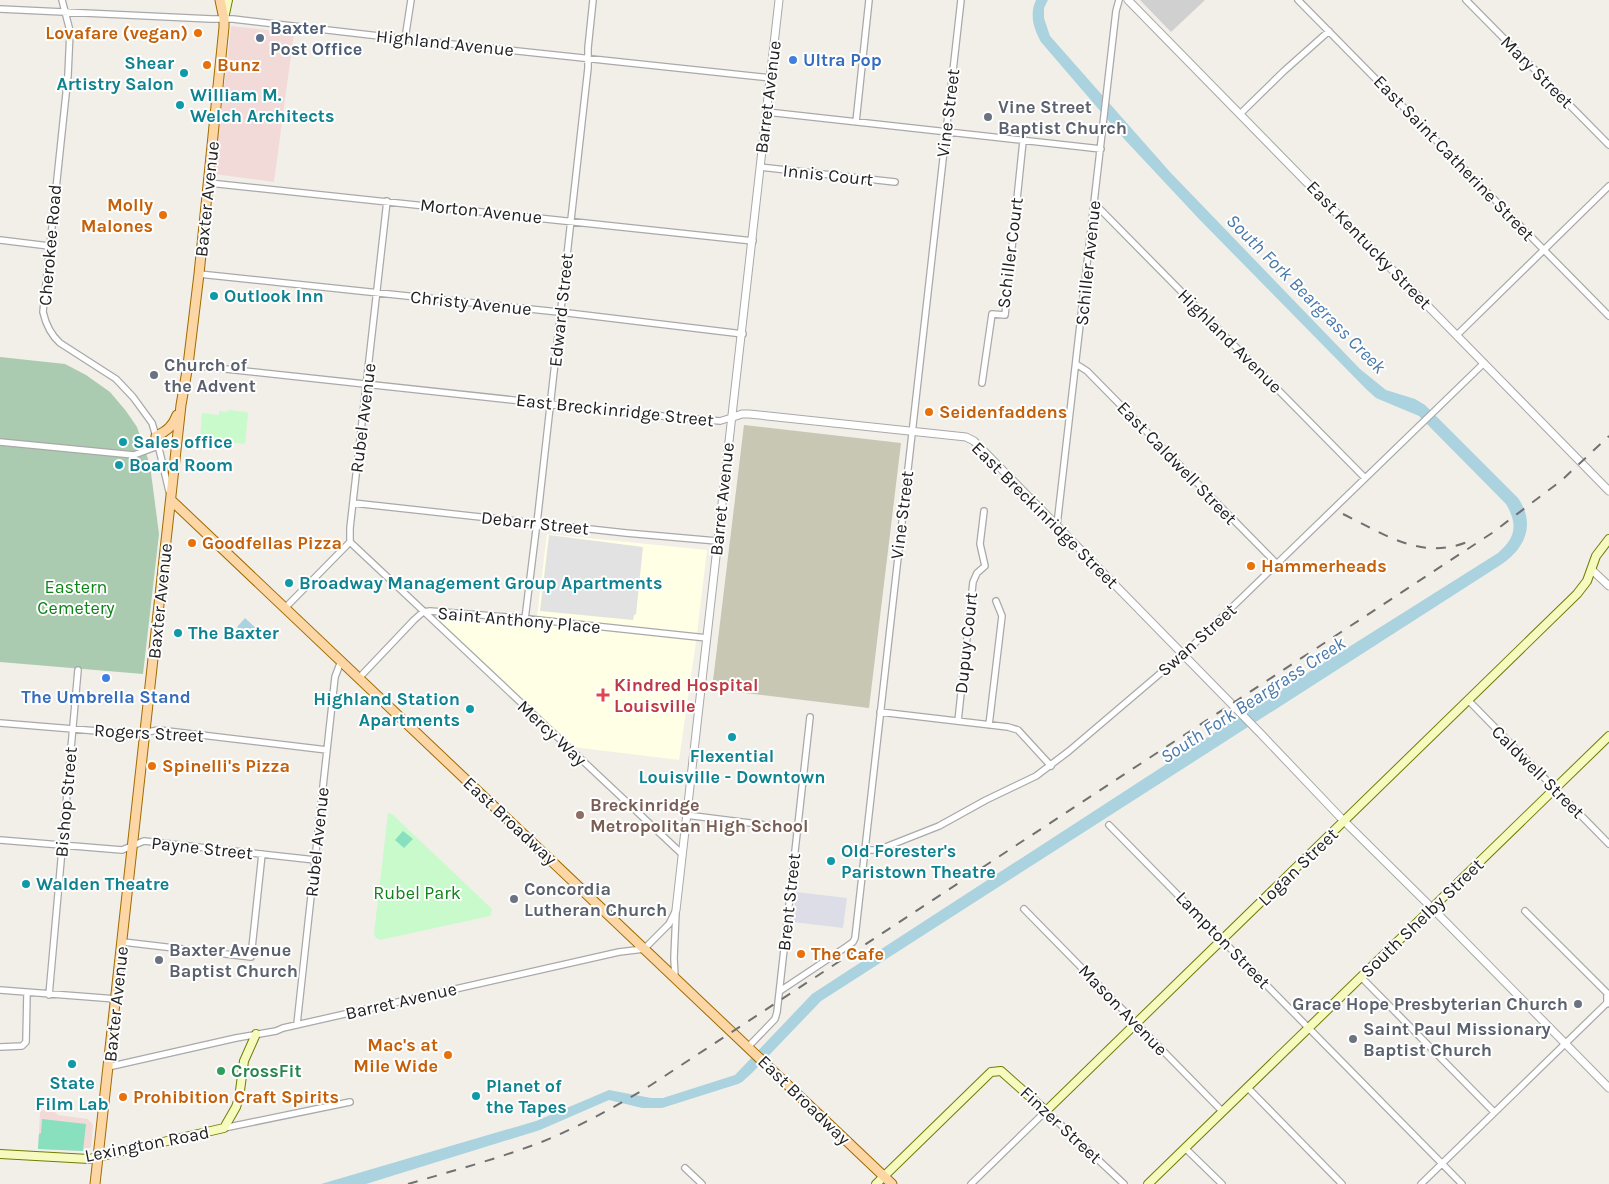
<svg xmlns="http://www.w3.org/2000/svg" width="1609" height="1184" font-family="Karla,sans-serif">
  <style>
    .commercial { fill: #f2dad9 }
    .education { fill: #ffffe5 }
    .religious { fill: #d0d0d0 }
    .construction { fill: #c7c7b4 }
    .cemetery { fill: #aacbaf }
    .park { fill: #c8facc }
    .pitch { fill: #88e0be }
    .parking { fill: #e2e2e2 }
    .plaza { fill: #dddde8 }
    .water { fill: #aad3df }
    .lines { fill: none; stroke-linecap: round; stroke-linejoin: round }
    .minor-casing { stroke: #a9a9a9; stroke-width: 8 }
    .tertiary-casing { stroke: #a9a9a9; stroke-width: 9 }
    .secondary-casing { stroke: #707d05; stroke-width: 10 }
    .primary-casing { stroke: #a06b00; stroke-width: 11 }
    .minor { stroke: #fff; stroke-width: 5.5 }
    .tertiary { stroke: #fff; stroke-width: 7 }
    .secondary { stroke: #f7fabf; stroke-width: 8 }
    .primary { stroke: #fcd6a4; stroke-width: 9 }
    .rail { stroke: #707070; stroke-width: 2; stroke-dasharray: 10 10; stroke-linecap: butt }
    .food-dot { fill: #e8710a; stroke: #fff; stroke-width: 2 }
    .service-dot { fill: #5c6f8a; stroke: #fff; stroke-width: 2 }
    .shop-dot { fill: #3f7fe0; stroke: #fff; stroke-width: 2 }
    .culture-dot { fill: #0f9aa8; stroke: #fff; stroke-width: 2 }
    .worship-dot { fill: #6b7280; stroke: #fff; stroke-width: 2 }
    .health-dot { fill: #e0444e; stroke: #fff; stroke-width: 2 }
    .education-dot { fill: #8d6e63; stroke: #fff; stroke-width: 2 }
    .leisure-dot { fill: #2e9e5b; stroke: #fff; stroke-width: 2 }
    .labels { text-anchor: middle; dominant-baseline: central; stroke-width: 4; stroke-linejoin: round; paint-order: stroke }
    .service-label { font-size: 18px; font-weight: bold; fill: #4e5e75; stroke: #fff; text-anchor: start }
    .food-label { font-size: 18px; font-weight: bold; fill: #c56008; stroke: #fff; text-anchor: start }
    .street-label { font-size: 18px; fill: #222; stroke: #fff }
    .shop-label { font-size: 18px; font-weight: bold; fill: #366cbe; stroke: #fff; text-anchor: start }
    .culture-label { font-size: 18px; font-weight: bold; fill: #0d838f; stroke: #fff; text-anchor: start }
    .worship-label { font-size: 18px; font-weight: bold; fill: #5b616d; stroke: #fff; text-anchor: start }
    .park-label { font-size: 18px; fill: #0c8416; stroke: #fff }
    .health-label { font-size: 18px; font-weight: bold; fill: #be3a42; stroke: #fff; text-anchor: start }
    .education-label { font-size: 18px; font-weight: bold; fill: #785e54; stroke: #fff; text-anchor: start }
    .leisure-label { font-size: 18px; font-weight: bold; fill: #27864d; stroke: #fff; text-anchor: start }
    .water-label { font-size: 19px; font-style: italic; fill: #4a7aab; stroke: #fff }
  </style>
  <rect width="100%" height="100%" fill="#f2efe9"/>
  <path class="commercial" d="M231 26 294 33 274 182 214 174Z
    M42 1110 55 1112 58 1115 88 1119 93 1125 91 1147 83 1151 38 1149 40 1112Z"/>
  <path class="education" d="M547 534 707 550 696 642 679 760 573 747 440 623 441 617 536 625Z"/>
  <path class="religious" d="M1140 0H1205L1171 32Z"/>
  <path class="construction" d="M744 425 901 443 869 708 712 689Z"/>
  <path class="cemetery" d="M0 357 65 364 86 375 110 392 126 411 137 427 150 465 159 534 143 674 0 662Z"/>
  <path class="park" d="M228 410 247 412 248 414 245 444 200 439 202 413 219 415V411L227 412Z
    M388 813 392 814 492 909 490 916 380 940 376 938 374 934Z"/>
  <path class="pitch" d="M403 831 413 839 404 848 395 840Z
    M42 1119 86 1124 83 1151 38 1149 39 1134 41 1133Z"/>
  <path class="parking" d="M549 535 643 547 636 614 634 615 633 620 540 611Z"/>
  <path class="plaza" d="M796 892 847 898 843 928 793 922Z"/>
  <path class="water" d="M1036 0H1048L1044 8V18L1050 36 1170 172 1360 369 1386 390 1415 399 1425 405 1518 498C1536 524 1525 548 1502 564L821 1001 752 1073 742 1082 738 1084 662 1108H642L609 1100 540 1130 366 1184H321L536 1121 609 1090 651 1098H663L735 1075 812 994 1279 691 1498 553C1516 538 1518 524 1506 504L1419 416 1376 398 1366 389 1199 219 1126 141 1041 42C1034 29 1029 15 1036 0Z
    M245 618 259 631 253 637 246 630 243 632 237 627Z"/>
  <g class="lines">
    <defs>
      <path id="minor" d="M62 0 70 31 68 75 43 312C46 325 51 335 60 343L116 379 133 397 152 423 156 436 169 491
        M1298 0 1609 316
        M1466 0 1609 145
        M0 9 211 19H233L405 39 771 78
        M405 39 411 0
        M767 112 1101 149
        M1240 114 1284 71 1329 31
        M856 122 869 0
        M760 167 895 182
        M209 183 753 241
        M1095 204 1365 478
        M0 240 49 246
        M199 274 568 313 743 334
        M1457 335 1609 186
        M1076 364 1087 371 1277 564
        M188 365 662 416 720 421 733 417
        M982 383 992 314 1005 315 1023 141
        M0 442 134 455 158 446
        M353 503 626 533 717 541
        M1057 525 1116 11 1119 0
        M350 542 682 854
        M285 608 350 542V528L387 201
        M525 619 538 514 588 68V48L593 0
        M359 678 414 620 423 612 430 611 520 618 707 638
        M1468 700 1609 844
        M880 712 1008 727 1018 730 1051 766
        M958 721 973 582 977 573 985 566 980 544 984 511
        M0 723 134 734 159 730 327 750
        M989 725 1002 616 996 601
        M686 815 797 829
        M1109 825 1462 1184
        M0 840 122 850 144 841 315 860
        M865 850H878L939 826 986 800 1036 776 1069 751 1190 648 1484 363
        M1024 909 1222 1111
        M1525 911 1607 993V1004
        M123 942 251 957 262 854
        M1361 977 1494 1112
        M675 978 674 958 676 912
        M0 990 116 999
        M780 991 846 947 853 942 855 938 961 0
        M49 995 78 670
        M297 1024 335 677 341 661
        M0 1047 22 1046 26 1042 27 993
        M748 1047 775 1019 777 1012 810 717
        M108 1067 236 1038 276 1031 283 1028 619 952 644 949 669 924 676 910
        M1247 1087 1342 1184
        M224 1128 350 1102
        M1185 1148 1222 1184
        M685 1168 702 1184
        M971 1184 1046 1111 1124 1184
        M1421 1184 1609 1001"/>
      <path id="tertiary" d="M1128 0 1609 491
        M733 417 742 414H749L966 437 974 441 1261 734 1340 817 1432 908 1609 1088
        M1592 570 1609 586
        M676 910 779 0"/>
      <path id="secondary" d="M224 19 228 0
        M0 1154 89 1159 224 1128 236 1107 239 1098 244 1061 256 1034
        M876 1184 991 1072 1001 1071 1046 1111 1577 594 1587 581 1596 556 1609 539
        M1148 1184 1609 736"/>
      <path id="primary" d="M156 436C167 431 173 426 177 415
        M171 500 892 1184
        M95 1184 181 405 188 365 199 274 224 27V19L220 0"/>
    </defs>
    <use href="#minor" class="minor-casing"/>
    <use href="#tertiary" class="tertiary-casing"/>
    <use href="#secondary" class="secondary-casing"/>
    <use href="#primary" class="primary-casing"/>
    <use href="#minor" class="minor"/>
    <use href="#tertiary" class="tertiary"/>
    <use href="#secondary" class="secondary"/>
    <use href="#primary" class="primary"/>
    <path class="rail" d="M1343 514C1386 535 1423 562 1472 540
      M408 1184C452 1171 497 1159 539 1143 579 1127 615 1107 651 1085L1492 533 1562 480 1609 436"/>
  </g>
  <g class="food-dot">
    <circle cx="198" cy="33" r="5"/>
    <circle cx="207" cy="65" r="5"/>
    <circle cx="163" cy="215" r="5"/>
    <circle cx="929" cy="412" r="5"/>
    <circle cx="192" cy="543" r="5"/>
    <circle cx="1251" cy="566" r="5"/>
    <circle cx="152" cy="766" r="5"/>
    <circle cx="801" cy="954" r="5"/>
    <circle cx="448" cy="1055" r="5"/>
    <circle cx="123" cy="1097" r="5"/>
  </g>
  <circle class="service-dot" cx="260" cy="38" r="5"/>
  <g class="shop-dot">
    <circle cx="793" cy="60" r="5"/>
    <circle cx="106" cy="678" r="5"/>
  </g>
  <g class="culture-dot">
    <circle cx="184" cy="73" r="5"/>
    <circle cx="180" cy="105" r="5"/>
    <circle cx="214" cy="296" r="5"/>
    <circle cx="123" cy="442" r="5"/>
    <circle cx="119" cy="465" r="5"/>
    <circle cx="289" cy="583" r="5"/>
    <circle cx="178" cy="633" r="5"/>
    <circle cx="470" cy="709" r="5"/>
    <circle cx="732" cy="737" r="5"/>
    <circle cx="831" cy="861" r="5"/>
    <circle cx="26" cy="884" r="5"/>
    <circle cx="72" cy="1064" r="5"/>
    <circle cx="476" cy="1096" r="5"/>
  </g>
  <g class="worship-dot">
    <circle cx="988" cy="117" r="5"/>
    <circle cx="154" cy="375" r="5"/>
    <circle cx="514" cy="899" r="5"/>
    <circle cx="159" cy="960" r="5"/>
    <circle cx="1578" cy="1004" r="5"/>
    <circle cx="1353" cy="1039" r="5"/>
  </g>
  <path class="health-dot" d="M600.5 687.5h5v5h5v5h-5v5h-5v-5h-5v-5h5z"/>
  <circle class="education-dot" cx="580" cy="815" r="5"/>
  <circle class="leisure-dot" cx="221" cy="1071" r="5"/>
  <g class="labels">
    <g class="service-label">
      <text x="270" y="28">Baxter<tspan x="270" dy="21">Post Office</tspan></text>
    </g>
    <g class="food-label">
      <text x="188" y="33" text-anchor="end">Lovafare (vegan)</text>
      <text x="217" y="65">Bunz</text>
      <text x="153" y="205" text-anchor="end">Molly<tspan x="153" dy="21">Malones</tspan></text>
      <text x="939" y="412">Seidenfaddens</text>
      <text x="202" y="543">Goodfellas Pizza</text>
      <text x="1261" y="566">Hammerheads</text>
      <text x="162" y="766">Spinelli's Pizza</text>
      <text x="811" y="954">The Cafe</text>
      <text x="438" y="1045" text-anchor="end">Mac's at<tspan x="438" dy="21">Mile Wide</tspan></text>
      <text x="133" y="1097">Prohibition Craft Spirits</text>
    </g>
    <g class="street-label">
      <text transform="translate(445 43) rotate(6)">Highland Avenue</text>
      <text transform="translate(1537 72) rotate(45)">Mary Street</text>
      <text transform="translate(768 97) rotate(-83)">Barret Avenue</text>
      <text transform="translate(948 113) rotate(-83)">Vine Street</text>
      <text transform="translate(1454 158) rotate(46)">East Saint Catherine Street</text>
      <text transform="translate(828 175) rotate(6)">Innis Court</text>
      <text transform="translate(207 199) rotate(-84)">Baxter Avenue</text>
      <text transform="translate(481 211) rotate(6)">Morton Avenue</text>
      <text transform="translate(50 245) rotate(-85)">Cherokee Road</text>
      <text transform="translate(1369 245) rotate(46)">East Kentucky Street</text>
      <text transform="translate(1010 253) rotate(-83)">Schiller Court</text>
      <text transform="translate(1088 263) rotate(-84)">Schiller Avenue</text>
      <text transform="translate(471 303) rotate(6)">Christy Avenue</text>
      <text transform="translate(561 310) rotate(-84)">Edward Street</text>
      <text transform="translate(1230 341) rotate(45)">Highland Avenue</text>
      <text transform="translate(615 410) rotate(6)">East Breckinridge Street</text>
      <text transform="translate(363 418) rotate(-83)">Rubel Avenue</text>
      <text transform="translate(1177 463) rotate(46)">East Caldwell Street</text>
      <text transform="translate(722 499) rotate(-84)">Barret Avenue</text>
      <text transform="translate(902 515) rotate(-83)">Vine Street</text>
      <text transform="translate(1045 515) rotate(45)">East Breckinridge Street</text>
      <text transform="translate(535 523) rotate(6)">Debarr Street</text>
      <text transform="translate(160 601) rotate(-84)">Baxter Avenue</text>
      <text transform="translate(519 620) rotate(5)">Saint Anthony Place</text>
      <text transform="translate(1197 640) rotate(-42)">Swan Street</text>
      <text transform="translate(966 643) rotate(-84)">Dupuy Court</text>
      <text transform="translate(149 733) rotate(3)">Rogers Street</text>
      <text transform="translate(552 733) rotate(43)">Mercy Way</text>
      <text transform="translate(1538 772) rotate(45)">Caldwell Street</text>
      <text transform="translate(66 802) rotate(-85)">Bishop Street</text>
      <text transform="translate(510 821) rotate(43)">East Broadway</text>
      <text transform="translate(317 842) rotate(-84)">Rubel Avenue</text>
      <text transform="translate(202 848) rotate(6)">Payne Street</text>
      <text transform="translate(1298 867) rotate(-44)">Logan Street</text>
      <text transform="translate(789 902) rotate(-84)">Brent Street</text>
      <text transform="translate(1422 918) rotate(-44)">South Shelby Street</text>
      <text transform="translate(1223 940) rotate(46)">Lampton Street</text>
      <text transform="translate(401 1001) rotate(-13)">Barret Avenue</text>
      <text transform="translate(116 1004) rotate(-84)">Baxter Avenue</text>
      <text transform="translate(1123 1010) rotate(46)">Mason Avenue</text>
      <text transform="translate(804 1100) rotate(44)">East Broadway</text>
      <text transform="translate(1061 1125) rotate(43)">Finzer Street</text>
      <text transform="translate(147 1144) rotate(-11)">Lexington Road</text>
    </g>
    <g class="shop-label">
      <text x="803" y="60">Ultra Pop</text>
      <text x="106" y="697" text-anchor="middle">The Umbrella Stand</text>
    </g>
    <g class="culture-label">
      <text x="174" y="63" text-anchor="end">Shear<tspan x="174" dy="21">Artistry Salon</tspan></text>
      <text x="190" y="95">William M.<tspan x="190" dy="21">Welch Architects</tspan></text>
      <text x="224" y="296">Outlook Inn</text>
      <text x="133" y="442">Sales office</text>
      <text x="129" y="465">Board Room</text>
      <text x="299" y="583">Broadway Management Group Apartments</text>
      <text x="188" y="633">The Baxter</text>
      <text x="460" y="699" text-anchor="end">Highland Station<tspan x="460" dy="21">Apartments</tspan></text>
      <text x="732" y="756" text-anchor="middle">Flexential<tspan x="732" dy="21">Louisville - Downtown</tspan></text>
      <text x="841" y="851">Old Forester's<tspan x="841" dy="21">Paristown Theatre</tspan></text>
      <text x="36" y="884">Walden Theatre</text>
      <text x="72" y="1083" text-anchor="middle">State<tspan x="72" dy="21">Film Lab</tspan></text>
      <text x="486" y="1086">Planet of<tspan x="486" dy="21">the Tapes</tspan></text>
    </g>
    <g class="worship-label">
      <text x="998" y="107">Vine Street<tspan x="998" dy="21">Baptist Church</tspan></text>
      <text x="164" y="365">Church of<tspan x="164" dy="21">the Advent</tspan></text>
      <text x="524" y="889">Concordia<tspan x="524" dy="21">Lutheran Church</tspan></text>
      <text x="169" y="950">Baxter Avenue<tspan x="169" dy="21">Baptist Church</tspan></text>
      <text x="1568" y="1004" text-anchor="end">Grace Hope Presbyterian Church</text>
      <text x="1363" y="1029">Saint Paul Missionary<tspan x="1363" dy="21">Baptist Church</tspan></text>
    </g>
    <g class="park-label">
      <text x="76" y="587">Eastern<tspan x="76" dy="21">Cemetery</tspan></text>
      <text x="417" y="893">Rubel Park</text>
    </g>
    <g class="health-label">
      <text x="614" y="685">Kindred Hospital<tspan x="614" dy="21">Louisville</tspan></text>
    </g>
    <g class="education-label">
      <text x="590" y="805">Breckinridge<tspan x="590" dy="21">Metropolitan High School</tspan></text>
    </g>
    <g class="leisure-label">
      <text x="231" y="1071">CrossFit</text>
    </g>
    <g class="water-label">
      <text transform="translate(1306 294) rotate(45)">South Fork Beargrass Creek</text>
      <text transform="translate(1253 700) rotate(-33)">South Fork Beargrass Creek</text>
    </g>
  </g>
</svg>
